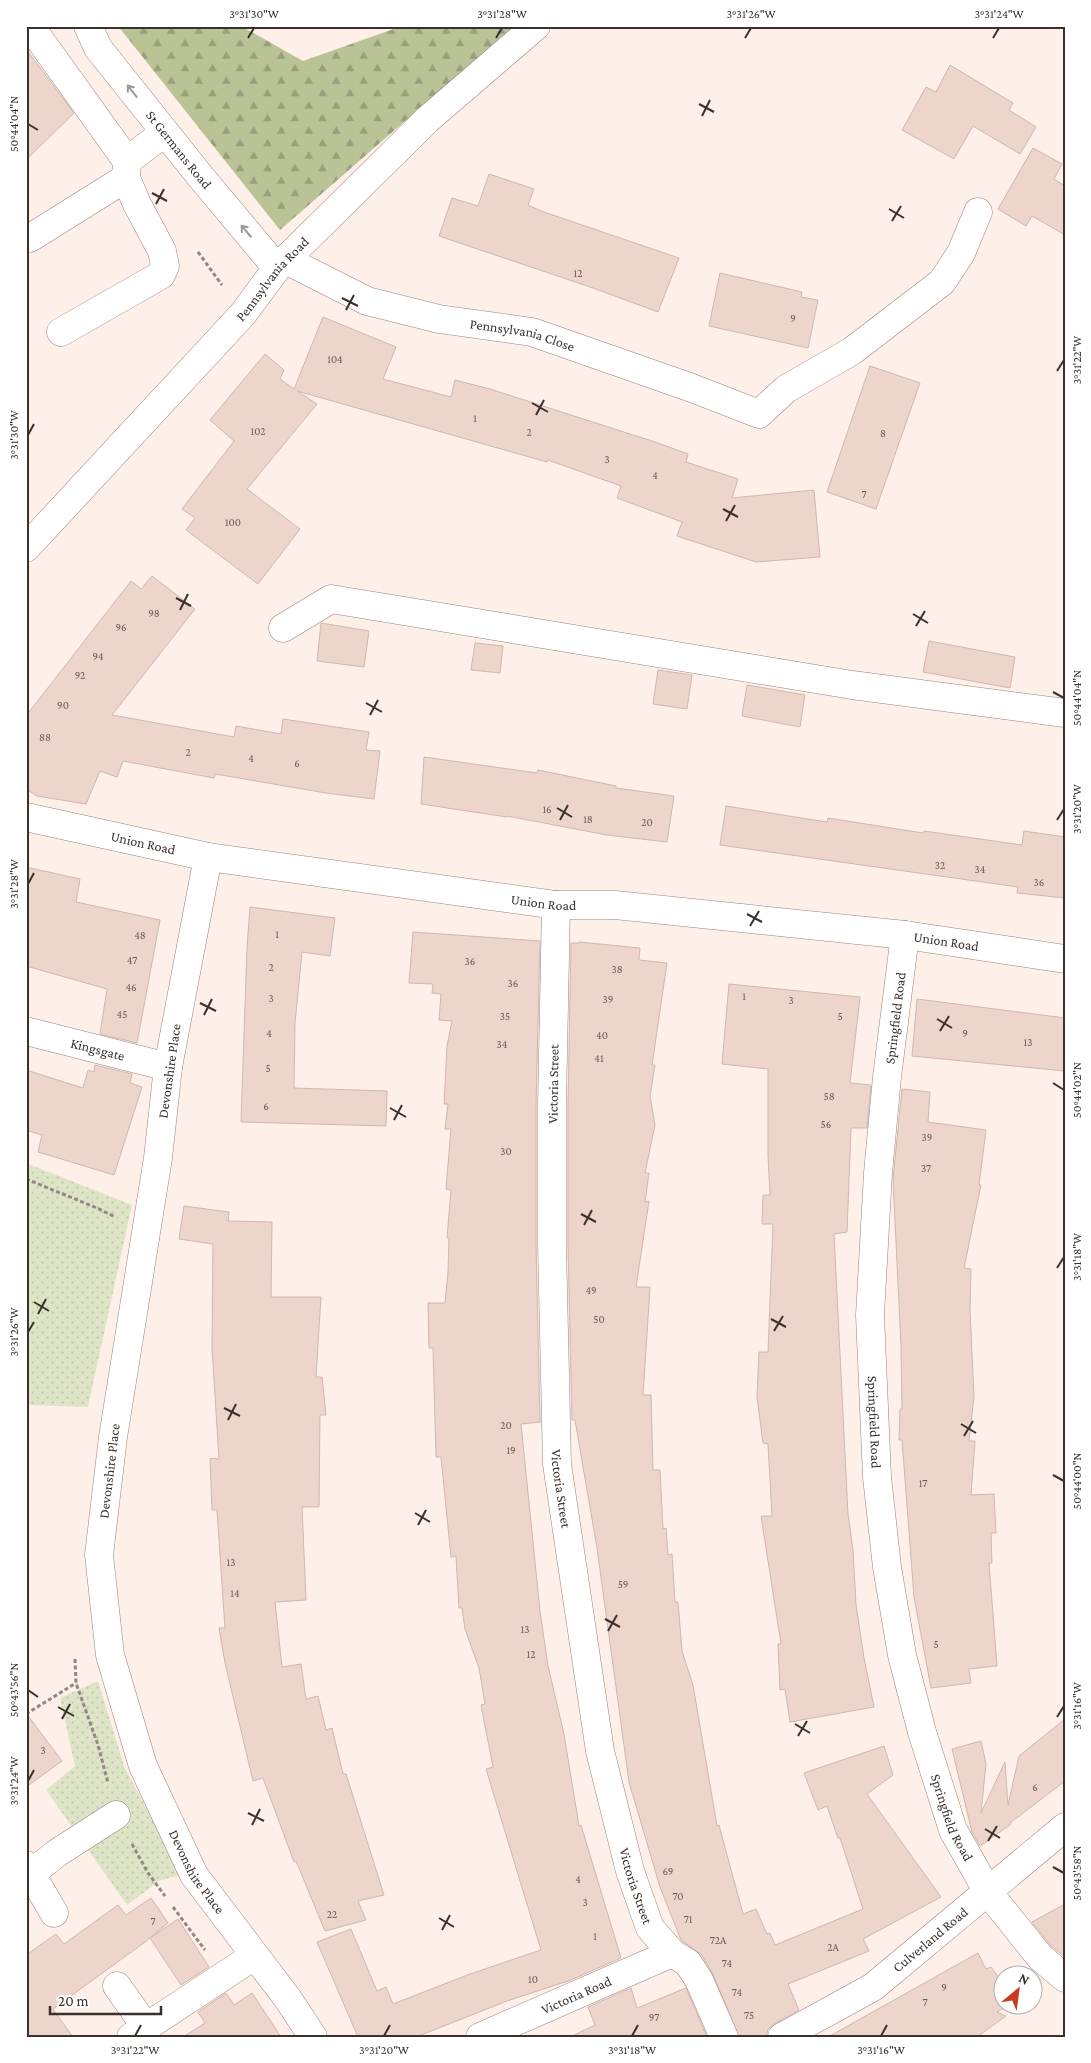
<svg xmlns="http://www.w3.org/2000/svg" width="1091" height="2063" font-family="'Crimson Pro',serif">
<style>
.grass{fill:url(#grass-dots)}
.forest{fill:url(#forest-firs)}
.building{fill:#eed5cc;stroke:#ceb7ae}
.lines{fill:none;stroke-linecap:round;stroke-linejoin:round}
.minor-casing{stroke:#99837a;stroke-width:29}
.path{stroke:#928782;stroke-width:3;stroke-dasharray:4 2.5;stroke-linecap:butt}
.minor{stroke:#fff;stroke-width:28}
.oneway{stroke:#9c9896}
.ticks{fill:none;stroke:#3a312d;stroke-width:2}
.labels{text-anchor:middle;stroke-width:5;stroke-linejoin:round;paint-order:stroke}
.number-label{font-size:11px;fill:#675a55}
.street-label{font-size:14px;fill:#3a312d;stroke:#fff}
.neatline{fill:none;stroke:#3a312d;stroke-width:2}
.ticks-label{font-size:12px;text-anchor:middle;fill:#3a312d}
</style>
<defs>
<pattern id="grass-dots" width="8" height="8" patternUnits="userSpaceOnUse" patternTransform="scale(1.25)"><rect width="8" height="8" fill="#dee5c7"/><path d="M2 2h.1M6 6h.1" fill="none" stroke="#bfc5ab" stroke-width="1.8" stroke-linecap="round"/></pattern>
<pattern id="forest-firs" width="22" height="20" patternUnits="userSpaceOnUse" patternTransform="scale(1.25)"><rect width="22" height="20" fill="#b9c396"/><path d="M5 1l3.5 6h-7zM16 11l3.5 6h-7z" fill="#979f7b"/></pattern>
</defs>
<rect width="100%" height="100%" fill="#feefe9"/>
<path class="grass" d="M26,1163L132,1205L88,1407L26,1405Z
M98,1681L125,1769L173,1856L179,1875L159,1881L127,1905L46,1790L75,1766L60,1698Z"/>
<path class="forest" d="M118,26H241L303,61L402,26H514L280,230Z"/>
<path class="building" d="M26,49L74,113L26,160Z
M950,65L1013,103L1009,110L1036,127L1020,154L973,126L954,159L902,130L926,87L936,92Z
M1033,148L1062,164L1054,179L1065,186V235L1032,216L1026,226L998,209Z
M489,174L534,189L528,205L541,211L679,258L658,312L593,288L439,236L452,198L478,206Z
M720,273L802,292L801,297L818,300L808,348L709,326Z
M323,317L396,347L383,379L451,397L455,380L490,389L655,442L688,454L686,462L738,479L732,498L814,490L820,557L756,562L677,536L682,522L617,498L621,486L548,460L547,462L297,391L317,404L247,489L300,529L258,584L186,530L195,518L182,509L234,441L210,420L265,354L284,370L280,379L294,389Z
M870,366L920,383L876,509L827,492Z
M152,576L195,609L112,715L234,737L236,726L281,734L283,719L369,732L366,750L380,751L374,799L326,793L215,774L214,778L123,761L117,777L100,771L86,804L37,796L26,789V716L131,581L141,589Z
M321,623L369,631L364,667L317,661Z
M929,641L1015,657L1010,688L923,672Z
M475,643L503,646L500,673L471,670Z
M658,670L692,675L687,709L653,704Z
M747,685L805,695L800,727L742,716Z
M424,757L537,773L538,770L616,786V788L674,796L667,842L607,835L507,816V817L421,804Z
M726,806L827,822L828,818L923,833L924,831L1022,845L1024,831L1065,837V898L1017,893L1018,887L720,845Z
M26,867L80,879L76,902L160,920L137,1043L100,1034L107,989L26,966Z
M250,907L335,918L330,956L302,952L295,1023L294,1088L387,1091L386,1126L241,1122L247,947Z
M413,932L540,941L536,1105V1245L540,1422L521,1424L540,1611L548,1666L564,1734L579,1826L581,1825L621,1958L571,1980L507,2001L416,2037H358L317,1942L351,1929L377,1991L386,1987L393,2004L470,1974L541,1950L486,1769L493,1767L481,1705L485,1704L479,1668L465,1629L462,1608H459L456,1556L451,1557L441,1457H436L433,1348H429L428,1303H445L448,1272L449,1238H447L451,1190L446,1189L451,1129H445L448,1104H444L447,1046L452,1021L439,1020L441,994L432,993L433,984L409,983Z
M579,942L640,948L639,960L667,963L652,1065H655L650,1096L655,1125L645,1173H649L645,1202L649,1201L636,1287H650L643,1395H651L653,1470H660L663,1529L666,1528L668,1555L672,1554L675,1602H678L682,1651L693,1685L717,1826L719,1825L743,1914L756,1909L767,1934L770,1933L775,1945L863,1909L840,1838H838L827,1806L818,1810L804,1773L884,1746L893,1775L867,1794L941,1897L863,1939L869,1951L788,1984L799,2010L774,2024L768,2029L766,2037H739L712,1972L701,1954L681,1940L660,1887L629,1782L597,1548L575,1420H572L568,1245V1105L571,943H579Z
M729,984L860,997L850,1083L871,1085L867,1128H851L847,1232L834,1234L848,1514L853,1550L856,1605L864,1658L874,1707L790,1722L785,1689L780,1690L778,1644H781L761,1516H772L768,1444L763,1443L757,1397L759,1352H768L773,1224H762L763,1195H770L768,1155V1069L722,1064Z
M917,999L1065,1018V1071L912,1056Z
M95,1065L132,1074L130,1083L142,1087L114,1175L38,1152L42,1135L26,1130V1070L83,1088L88,1070L94,1072Z
M902,1089L930,1092L928,1122L986,1130L979,1185H981L964,1268L971,1269L970,1309L974,1397L969,1441H975L971,1495L994,1494L996,1533H991L992,1563H989L997,1666L969,1669L971,1683L931,1688L914,1597L902,1440H899L900,1409H902L901,1346L893,1179Z
M184,1206L229,1212L228,1221L272,1222L271,1297H321L316,1377H322L326,1415H320L319,1507H302L306,1600L275,1602L282,1667L301,1664L306,1699L318,1696L326,1730L332,1728L343,1774H346L384,1895L358,1901L366,1920L325,1931L296,1861L294,1862L263,1778L253,1781L225,1663L219,1628H225L217,1510H212L210,1458L219,1459L212,1348L213,1244L179,1239Z
M26,1713L62,1761L26,1787Z
M1065,1719V1781L1010,1823V1825L980,1846L972,1832L952,1749L981,1741L986,1764L981,1813L1005,1762L1008,1805L1019,1756Z
M151,1898L168,1923L145,1942L53,2009L73,2037H26V1955L56,1934L64,1944L118,1905L126,1915Z
M1065,1904V1957L1051,1946L1032,1922Z
M178,1919L209,1967L181,1985L150,1938Z
M978,1953L986,1969L991,1967L1004,1985V2008L997,2012L1006,2016L977,2037H828Z
M631,1988L637,2008L686,1988L707,2037H570L595,2025L588,2007Z
M226,1993L234,2005L252,1993L281,2037H183L205,2023L198,2012Z"/>
<g class="lines">
<g class="minor-casing">
<g id="minor">
<path d="M30,26L127,161"/>
<path id="s1" d="M88,26L98,48L200,176L277,268"/>
<path d="M30,238L126,178L127,161L164,133"/>
<path id="s2" d="M286,260L367,301L439,319L532,332L692,388L759,414L786,389L852,351L942,282L961,253L978,212"/>
<path d="M61,332L161,275L165,266L162,251L137,204L126,178"/>
<path id="s3" d="M26,548L243,314L277,268L428,119L536,26"/>
<path d="M283,628L331,599L852,685L1065,713"/>
<path id="s4" d="M26,817L208,857L556,905H615L905,935L1065,959"/>
<path id="s5" d="M208,857L168,1067L158,1158L113,1437L99,1555L110,1655L143,1766L194,1875L288,1999L313,2037"/>
<path id="s6" d="M556,905L552,1105V1245L557,1464L600,1751L630,1871L650,1928L672,1953L688,1963L699,1980L724,2037"/>
<path id="s7" d="M905,935L887,1077L878,1173L870,1315L877,1477L887,1567L902,1655L922,1732L953,1830L988,1892L1040,1957L1065,1978"/>
<path id="s8" d="M26,1031L168,1067"/>
<path d="M26,1865L54,1913"/>
<path d="M32,1873L57,1853L116,1815"/>
<path d="M117,1986L146,2027"/>
<path d="M131,2037L254,1956"/>
<path id="s9" d="M480,2037L672,1953"/>
<path id="s10" d="M782,2037L873,1987L1065,1827"/>
</g>
</g>
<path class="path" d="M198,252L222,285
M26,1179L97,1208L115,1217
M75,1659L76,1683L98,1745L108,1783
M26,1714L76,1683
M132,1844L148,1873L165,1896
M173,1907L205,1950"/>
<use href="#minor" class="minor"/>
</g>
<defs><path id="oneway-shaft" d="M-6 0H5M1.5-3L5.5 0L1.5 3" fill="none" stroke-width="1.6" stroke-linecap="round" stroke-linejoin="round" transform="scale(1.25)"/></defs>
<g class="oneway">
<use href="#oneway-shaft" transform="translate(132 91) rotate(-128)"/>
<use href="#oneway-shaft" transform="translate(246 231) rotate(-130)"/>
</g>
<path class="ticks" d="M248,38L254,28M496,38L502,28M745,38L751,28M993,38L999,28M699,104L714,112M702,116L710,100M28,124L38,130M152,193L167,201M156,204L164,189M889,209L904,218M892,221L901,206M342,298L358,306M346,310L354,295M1057,371L1064,360M532,403L548,412M536,415L544,400M28,435L34,424M723,509L738,517M726,521L735,505M176,598L191,606M180,610L188,594M913,614L928,623M916,626L925,611M1053,692L1064,698M366,703L382,712M370,715L378,700M557,808L572,817M560,820L568,805M1057,820L1064,809M28,884L34,873M747,914L762,922M750,926L759,911M200,1003L216,1011M204,1015L212,999M937,1019L952,1028M940,1031L949,1016M1053,1083L1064,1090M390,1108L406,1117M394,1120L402,1105M581,1214L596,1222M584,1225L592,1210M1057,1268L1064,1257M34,1302L49,1311M38,1314L46,1299M771,1319L786,1327M774,1331L783,1316M28,1332L34,1322M224,1408L240,1416M228,1420L236,1404M961,1424L976,1433M964,1436L973,1421M1053,1475L1064,1481M415,1513L430,1522M418,1525L426,1510M605,1619L620,1627M608,1631L617,1615M28,1690L38,1697M58,1707L74,1716M1057,1717L1064,1706M62,1719L70,1704M795,1724L810,1733M798,1736L807,1721M28,1781L34,1770M248,1813L264,1821M252,1825L260,1809M985,1829L1000,1838M988,1841L997,1826M1053,1867L1064,1873M439,1918L454,1927M442,1930L450,1915M135,2036L141,2025M384,2036L390,2025M632,2036L638,2025M881,2036L887,2025"/>
<g class="labels">
<g class="number-label">
<text x="578" y="277">12</text>
<text x="793" y="322">9</text>
<text x="335" y="363">104</text>
<text x="475" y="422">1</text>
<text x="258" y="435">102</text>
<text x="529" y="436">2</text>
<text x="883" y="437">8</text>
<text x="607" y="463">3</text>
<text x="655" y="479">4</text>
<text x="864" y="498">7</text>
<text x="233" y="526">100</text>
<text x="154" y="617">98</text>
<text x="121" y="631">96</text>
<text x="98" y="660">94</text>
<text x="80" y="679">92</text>
<text x="63" y="709">90</text>
<text x="45" y="741">88</text>
<text x="188" y="756">2</text>
<text x="251" y="762">4</text>
<text x="297" y="767">6</text>
<text x="547" y="813">16</text>
<text x="588" y="823">18</text>
<text x="647" y="826">20</text>
<text x="940" y="869">32</text>
<text x="980" y="873">34</text>
<text x="1039" y="886">36</text>
<text x="277" y="938">1</text>
<text x="140" y="939">48</text>
<text x="132" y="964">47</text>
<text x="470" y="965">36</text>
<text x="271" y="971">2</text>
<text x="617" y="973">38</text>
<text x="513" y="987">36</text>
<text x="131" y="991">46</text>
<text x="744" y="1000">1</text>
<text x="271" y="1002">3</text>
<text x="608" y="1003">39</text>
<text x="791" y="1004">3</text>
<text x="122" y="1018">45</text>
<text x="505" y="1020">35</text>
<text x="840" y="1020">5</text>
<text x="269" y="1037">4</text>
<text x="965" y="1037">9</text>
<text x="602" y="1039">40</text>
<text x="1028" y="1046">13</text>
<text x="502" y="1048">34</text>
<text x="599" y="1062">41</text>
<text x="268" y="1072">5</text>
<text x="829" y="1100">58</text>
<text x="266" y="1110">6</text>
<text x="826" y="1128">56</text>
<text x="927" y="1141">39</text>
<text x="506" y="1155">30</text>
<text x="926" y="1172">37</text>
<text x="591" y="1294">49</text>
<text x="599" y="1323">50</text>
<text x="506" y="1429">20</text>
<text x="511" y="1454">19</text>
<text x="923" y="1487">17</text>
<text x="231" y="1566">13</text>
<text x="623" y="1588">59</text>
<text x="235" y="1597">14</text>
<text x="525" y="1633">13</text>
<text x="936" y="1648">5</text>
<text x="531" y="1658">12</text>
<text x="43" y="1754">3</text>
<text x="1035" y="1791">6</text>
<text x="668" y="1875">69</text>
<text x="578" y="1883">4</text>
<text x="678" y="1900">70</text>
<text x="585" y="1906">3</text>
<text x="332" y="1918">22</text>
<text x="688" y="1923">71</text>
<text x="153" y="1925">7</text>
<text x="595" y="1940">1</text>
<text x="718" y="1944">72A</text>
<text x="833" y="1951">2A</text>
<text x="727" y="1967">74</text>
<text x="533" y="1983">10</text>
<text x="944" y="1991">9</text>
<text x="737" y="1996">74</text>
<text x="925" y="2006">7</text>
<text x="749" y="2019">75</text>
<text x="654" y="2021">97</text>
</g>
<g class="street-label">
<text dy="5" stroke="none"><textPath href="#s1" startOffset="154">St Germans Road</textPath></text>
<text dy="5" stroke="none"><textPath href="#s3" startOffset="365">Pennsylvania Road</textPath></text>
<text dy="5" stroke="none"><textPath href="#s2" startOffset="250">Pennsylvania Close</textPath></text>
<text dy="5" stroke="none"><textPath href="#s4" startOffset="120">Union Road</textPath></text>
<text dy="5" stroke="none"><textPath href="#s4" startOffset="525">Union Road</textPath></text>
<text dy="5" stroke="none"><textPath href="#s4" startOffset="930">Union Road</textPath></text>
<text transform="translate(895 1018) rotate(-83)" y="5">Springfield Road</text>
<text dy="5" stroke="none"><textPath href="#s8" startOffset="74">Kingsgate</textPath></text>
<text transform="translate(169 1071) rotate(-82)" y="5">Devonshire Place</text>
<text transform="translate(553 1084) rotate(-89)" y="5">Victoria Street</text>
<text dy="5" stroke="none"><textPath href="#s7" startOffset="489">Springfield Road</textPath></text>
<text transform="translate(109 1471) rotate(-83)" y="5">Devonshire Place</text>
<text dy="5" stroke="none"><textPath href="#s6" startOffset="584">Victoria Street</textPath></text>
<text dy="5" stroke="none"><textPath href="#s7" startOffset="894">Springfield Road</textPath></text>
<text dy="5" stroke="none"><textPath href="#s5" startOffset="1042">Devonshire Place</textPath></text>
<text dy="5" stroke="none"><textPath href="#s6" startOffset="989">Victoria Street</textPath></text>
<text dy="5" stroke="none"><textPath href="#s10" startOffset="178">Culverland Road</textPath></text>
<text dy="5" stroke="none"><textPath href="#s9" startOffset="105">Victoria Road</textPath></text>
</g>
</g>
<rect width="1091" height="2063" fill="none" stroke="#ffffff" stroke-width="55"/>
<g transform="translate(1018 1990) rotate(29)"><circle r="24" fill="#ffffff" stroke="#b0adab"/>
<path d="M0-4L9 19L0 12L-9 19Z" fill="#c73c21"/>
<text y="-8" font-size="14" font-weight="bold" text-anchor="middle" fill="#3a312d">N</text>
</g>
<path d="M50 2006v8h111v-8" fill="none" stroke="#3a312d" stroke-width="2.5"/>
<text x="58" y="2006" font-size="15" fill="#3a312d" stroke="#ffffff" stroke-width="4" paint-order="stroke">20 m</text>
<rect x="28" y="28" width="1036" height="2008" class="neatline"/>
<g class="ticks-label">
<text x="254" y="18">3°31'30"W</text>
<text x="502" y="18">3°31'28"W</text>
<text x="751" y="18">3°31'26"W</text>
<text x="999" y="18">3°31'24"W</text>
<text transform="translate(14 124) rotate(-90)" y="4">50°44'04"N</text>
<text transform="translate(1077 360) rotate(-90)" y="4">3°31'22"W</text>
<text transform="translate(14 435) rotate(-90)" y="4">3°31'30"W</text>
<text transform="translate(1077 698) rotate(-90)" y="4">50°44'04"N</text>
<text transform="translate(1077 809) rotate(-90)" y="4">3°31'20"W</text>
<text transform="translate(14 884) rotate(-90)" y="4">3°31'28"W</text>
<text transform="translate(1077 1090) rotate(-90)" y="4">50°44'02"N</text>
<text transform="translate(1077 1257) rotate(-90)" y="4">3°31'18"W</text>
<text transform="translate(14 1332) rotate(-90)" y="4">3°31'26"W</text>
<text transform="translate(1077 1481) rotate(-90)" y="4">50°44'00"N</text>
<text transform="translate(14 1690) rotate(-90)" y="4">50°43'56"N</text>
<text transform="translate(1077 1706) rotate(-90)" y="4">3°31'16"W</text>
<text transform="translate(14 1781) rotate(-90)" y="4">3°31'24"W</text>
<text transform="translate(1077 1873) rotate(-90)" y="4">50°43'58"N</text>
<text x="135" y="2054">3°31'22"W</text>
<text x="384" y="2054">3°31'20"W</text>
<text x="632" y="2054">3°31'18"W</text>
<text x="881" y="2054">3°31'16"W</text>
</g>
</svg>
